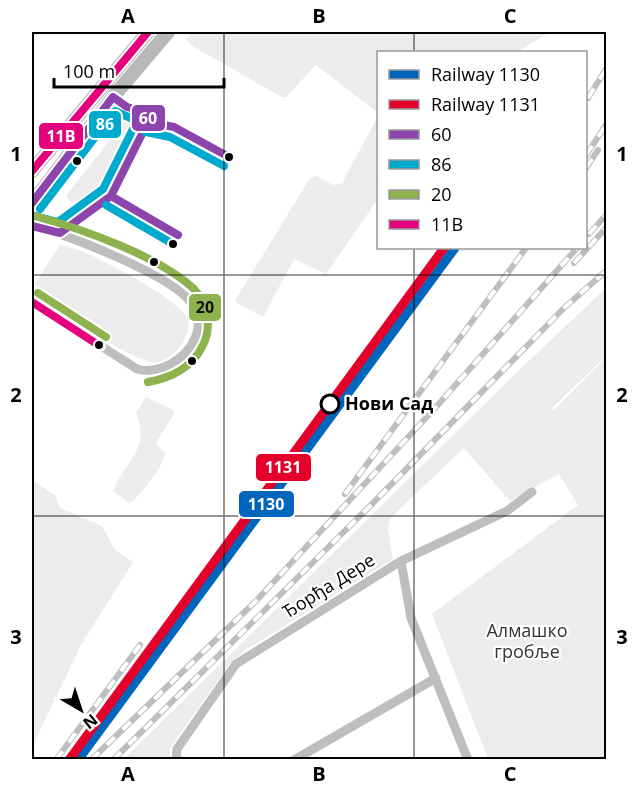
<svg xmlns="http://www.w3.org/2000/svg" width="638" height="791" font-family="'Open Sans',sans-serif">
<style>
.green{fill:#ececec}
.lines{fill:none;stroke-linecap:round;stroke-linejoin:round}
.minor{stroke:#bebebe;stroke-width:9}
.secondary{stroke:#b8b8b8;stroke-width:14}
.rail-casing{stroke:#bebebe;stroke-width:6}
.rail{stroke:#fff;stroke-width:4;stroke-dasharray:11;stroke-linecap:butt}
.bus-1-casing{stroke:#fff;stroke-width:12}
.bus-2-casing{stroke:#fff;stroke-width:12}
.bus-3-casing{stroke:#fff;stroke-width:12}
.bus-4-casing{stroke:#fff;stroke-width:12}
.bus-1{stroke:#8e44ad;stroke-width:8}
.bus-2{stroke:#00a9ce;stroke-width:8}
.bus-3{stroke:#8db24e;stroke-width:8}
.bus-4{stroke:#e5007d;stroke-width:8}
.rail-1-casing{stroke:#fff;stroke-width:14}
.rail-2-casing{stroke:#fff;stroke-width:14}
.rail-1{stroke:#0065bd;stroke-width:9}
.rail-2{stroke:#e4002b;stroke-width:9}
.grid{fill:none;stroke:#000;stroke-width:1.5;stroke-opacity:0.55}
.bus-dot{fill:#000;stroke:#fff;stroke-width:2}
.stop-dot{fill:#fff;stroke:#000;stroke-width:3}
.labels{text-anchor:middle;stroke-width:4.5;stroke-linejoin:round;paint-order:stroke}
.stop-label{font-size:18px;font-weight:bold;fill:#000;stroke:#fff;text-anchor:start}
.street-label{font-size:18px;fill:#000;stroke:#fff}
.park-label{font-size:18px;fill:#333;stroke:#fff}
.line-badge{stroke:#fff;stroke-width:2}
.badge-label{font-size:16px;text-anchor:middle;font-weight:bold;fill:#fff}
.pale-badge-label{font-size:16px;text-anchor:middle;font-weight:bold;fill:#111}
.neatline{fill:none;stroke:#000;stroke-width:2}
.grid-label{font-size:20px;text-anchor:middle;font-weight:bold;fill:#000}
</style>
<rect width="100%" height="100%" fill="#fff"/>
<path class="green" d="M193,32H550L517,52H378V199L326,274L294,259L263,317L237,303L236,299L310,178L316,176L333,185L342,183L377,118V112L316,65L286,97H282L192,46L186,39Z
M128,120C144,143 100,201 78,211L66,196L124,122Z
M60,245C81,245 179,299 187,318C191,326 187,333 184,340C178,352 169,359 156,363C126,359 61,312 37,291L35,283Z
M606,288V356L552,408L554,410L606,358V759H488L432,614L578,505L559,474L510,501L464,448L390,518L388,529L393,559L247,649L232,661L169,749L171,759L123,760L515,374Z
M146,397L173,410L174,414L156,443L165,453C165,463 139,499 129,503L113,491C125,461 151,450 136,413Z
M32,480L55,495L60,508L102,526L115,550L133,562L81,645L32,747Z"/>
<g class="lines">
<path class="minor" d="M32,226C67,234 164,273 188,299C219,332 173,379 137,369L32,302
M401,561L411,618L468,760
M176,760L177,749L236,664L401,561L507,511L532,492
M294,760L436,678"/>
<path class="secondary" d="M32,171L148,32
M32,203L113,97L168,32"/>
<g class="rail-casing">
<path id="rail" d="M588,98L606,69
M586,155L606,125
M586,168L598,150
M589,234L606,215
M574,263L606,228
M345,494L526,248
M56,760L140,645
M91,760L256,601L436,407L577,248
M113,760L373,503L564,308L606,271"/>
</g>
<use href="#rail" class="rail"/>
<g class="bus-1-casing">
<path id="bus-1" d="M148,122L174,127L229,157
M111,196L178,235
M32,203L113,97L127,107L149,113L148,122L111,196L60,233L32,226"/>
</g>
<g class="bus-2-casing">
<path id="bus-2" d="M146,132L170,137L224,166
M106,205L173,244
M35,216L58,222L103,189L137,121L115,111L40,209"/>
</g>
<g class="bus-3-casing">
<path id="bus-3" d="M35,216C82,229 159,256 194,289C208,303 212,328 203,345C193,367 171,378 148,382
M38,293L106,337"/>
</g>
<g class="bus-4-casing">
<path id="bus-4" d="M32,171L148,32
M32,302L100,346"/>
</g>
<use href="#bus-1" class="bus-1"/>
<use href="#bus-2" class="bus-2"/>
<use href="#bus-3" class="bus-3"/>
<use href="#bus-4" class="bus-4"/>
<g class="rail-1-casing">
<path id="rail-1" d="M78,760L455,248"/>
</g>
<g class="rail-2-casing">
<path id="rail-2" d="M69,760L444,248"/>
</g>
<use href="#rail-1" class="rail-1"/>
<use href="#rail-2" class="rail-2"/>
</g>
<path class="grid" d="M224,32V760M414,32V52M414,248V760M32,275H606M32,516H606"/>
<g class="bus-dot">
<circle cx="229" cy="157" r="5"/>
<circle cx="77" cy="161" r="5"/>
<circle cx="173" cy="244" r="5"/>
<circle cx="154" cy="262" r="5"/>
<circle cx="99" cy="345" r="5"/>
<circle cx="192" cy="361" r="5"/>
</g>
<circle class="stop-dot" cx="330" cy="404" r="9"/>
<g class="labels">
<g class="stop-label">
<text x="345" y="410">Нови Сад</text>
</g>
<g class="street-label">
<text transform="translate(329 586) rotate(-32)" y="6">Ђорђа Дере</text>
</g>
<g class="park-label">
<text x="527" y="637">Алмашко<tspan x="527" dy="21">гробље</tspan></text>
</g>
</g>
<g class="line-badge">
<rect x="131" y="104" width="35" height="28" rx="6" fill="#8e44ad"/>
<rect x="88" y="110" width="34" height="29" rx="6" fill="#00a9ce"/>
<rect x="38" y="122" width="46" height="28" rx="6" fill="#e5007d"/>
<rect x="188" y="293" width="34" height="29" rx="6" fill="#8db24e"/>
<rect x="255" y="453" width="57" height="29" rx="6" fill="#e4002b"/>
<rect x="238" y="490" width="57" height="28" rx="6" fill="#0065bd"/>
</g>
<g class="badge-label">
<text x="148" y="124">60</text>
<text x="105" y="130">86</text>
<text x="61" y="142">11B</text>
<text x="283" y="473">1131</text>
<text x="266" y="510">1130</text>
</g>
<g class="pale-badge-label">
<text x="205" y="313">20</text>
</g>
<rect width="638" height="791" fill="none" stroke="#ffffff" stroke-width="66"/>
<rect x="377" y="51" width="210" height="198" fill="#ffffff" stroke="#999999" stroke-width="1.5"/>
<rect x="389" y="70" width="30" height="9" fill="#0065bd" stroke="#999999" stroke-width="1.5"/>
<text x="431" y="81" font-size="18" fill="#000000">Railway 1130</text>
<rect x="389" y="100" width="30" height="9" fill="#e4002b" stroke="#999999" stroke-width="1.5"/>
<text x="431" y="111" font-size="18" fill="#000000">Railway 1131</text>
<rect x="389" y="130" width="30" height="9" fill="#8e44ad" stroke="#999999" stroke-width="1.5"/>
<text x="431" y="141" font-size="18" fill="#000000">60</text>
<rect x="389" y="160" width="30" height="9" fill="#00a9ce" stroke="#999999" stroke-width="1.5"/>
<text x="431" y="171" font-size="18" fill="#000000">86</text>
<rect x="389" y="190" width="30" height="9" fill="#8db24e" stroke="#999999" stroke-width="1.5"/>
<text x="431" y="201" font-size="18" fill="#000000">20</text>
<rect x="389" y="220" width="30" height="9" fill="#e5007d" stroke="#999999" stroke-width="1.5"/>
<text x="431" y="231" font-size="18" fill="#000000">11B</text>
<g transform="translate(81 710) rotate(141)" stroke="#ffffff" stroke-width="4.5" paint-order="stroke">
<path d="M0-4.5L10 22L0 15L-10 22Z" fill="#000000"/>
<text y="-9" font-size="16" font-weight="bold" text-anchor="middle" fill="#000000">N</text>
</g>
<path d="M54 78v9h170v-9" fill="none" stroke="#000000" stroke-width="3"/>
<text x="63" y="78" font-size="18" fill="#000000" stroke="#ffffff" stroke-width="4.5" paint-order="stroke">100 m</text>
<rect x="33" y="33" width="572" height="725" class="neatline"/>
<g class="grid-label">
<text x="128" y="23">A</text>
<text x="319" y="23">B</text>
<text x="510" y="23">C</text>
<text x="16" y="161">1</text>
<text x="622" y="161">1</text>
<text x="16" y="402">2</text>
<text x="622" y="402">2</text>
<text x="16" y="644">3</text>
<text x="622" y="644">3</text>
<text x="128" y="781">A</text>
<text x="319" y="781">B</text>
<text x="510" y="781">C</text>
</g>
</svg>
